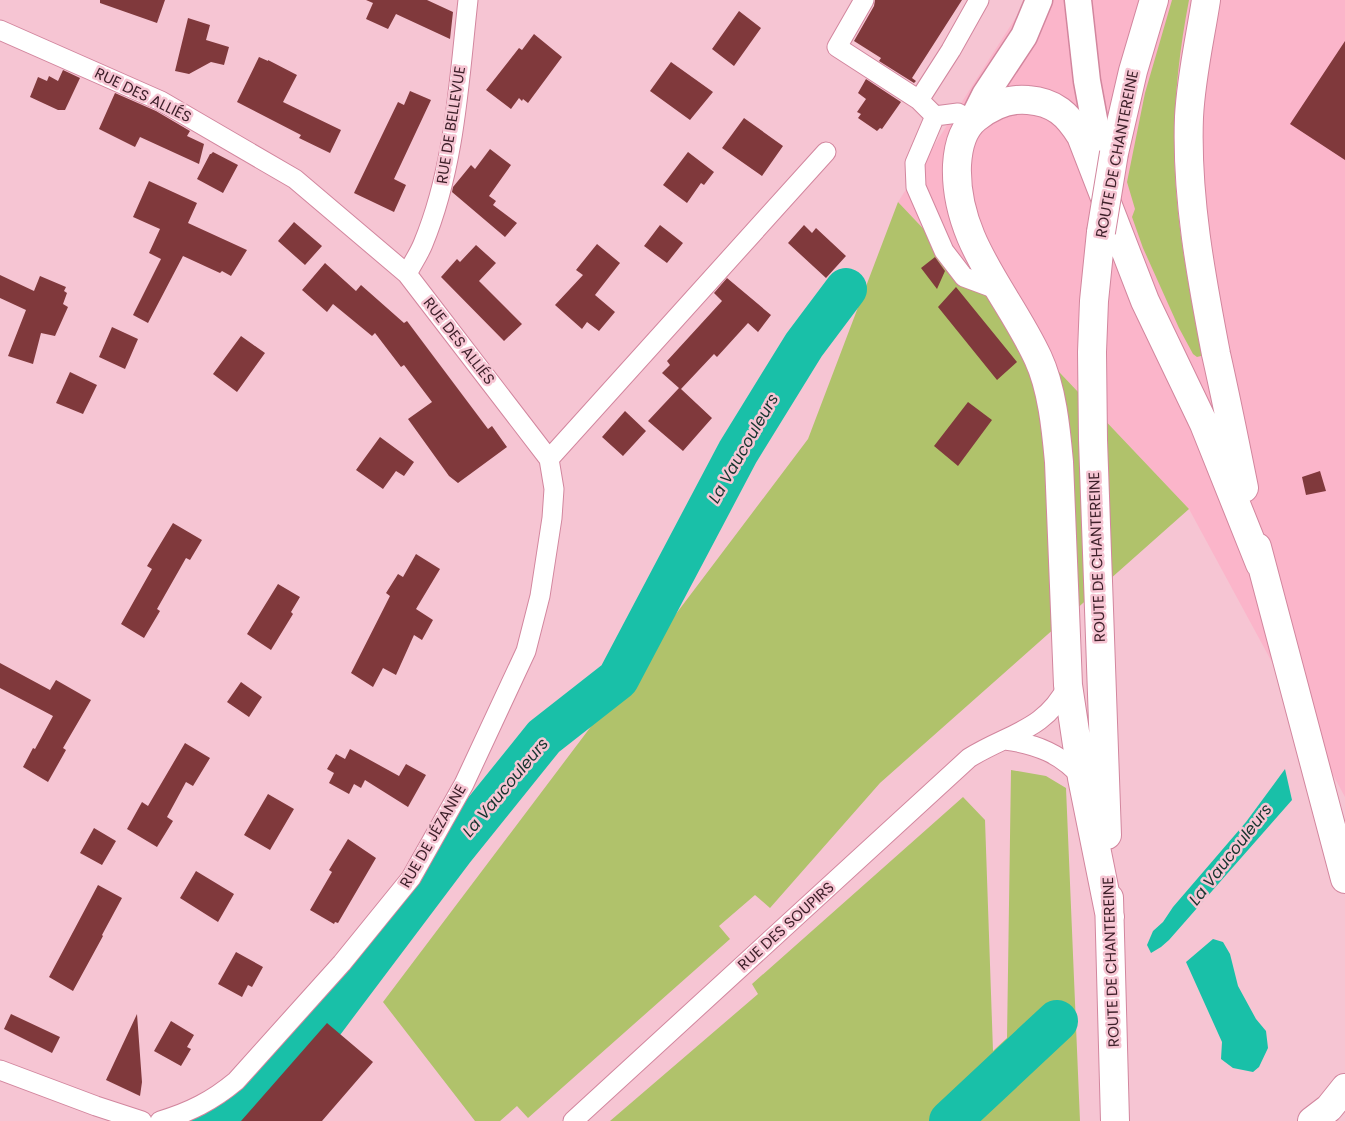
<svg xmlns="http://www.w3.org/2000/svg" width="1345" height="1121" font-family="Poppins,sans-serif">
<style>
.built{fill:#fbb5ca}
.green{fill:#b0c26b}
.water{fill:#19c0a8}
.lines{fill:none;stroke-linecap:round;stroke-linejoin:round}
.river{stroke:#19c0a8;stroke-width:42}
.building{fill:#80393c}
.street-casing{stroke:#d2869e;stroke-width:21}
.secondary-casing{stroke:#d2869e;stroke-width:29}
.primary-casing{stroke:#d2869e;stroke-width:30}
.street{stroke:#fff;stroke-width:19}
.secondary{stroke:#fff;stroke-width:26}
.primary{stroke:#fff;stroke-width:28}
.primary-bridge-casing{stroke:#d2869e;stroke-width:30;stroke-linecap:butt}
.primary-bridge{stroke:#fff;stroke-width:28}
.labels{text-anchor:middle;stroke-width:5;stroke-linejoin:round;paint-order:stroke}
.street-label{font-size:15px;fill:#3e202a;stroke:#f6c5d3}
.water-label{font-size:16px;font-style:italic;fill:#16342e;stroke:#f6c5d3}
</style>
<rect width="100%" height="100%" fill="#f6c5d3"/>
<path class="built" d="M1027,0H1345V797L1189,509L898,202Z"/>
<path class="green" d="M1172,0H1189C1178,57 1172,116 1175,174C1178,234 1190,293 1201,351V356L1197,357L1193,354L1179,328L1143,248L1132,217L1135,209L1127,182L1145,93Z
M898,202L1189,509L880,783L770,908L755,895L719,926L730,939L528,1118L517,1106L500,1121H475L383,1002L808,439Z
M1011,770L1046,776L1066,788L1080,1121H610L758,994L752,984L963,797L985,820L993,1051L1007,1038Z"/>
<path class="water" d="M1285,769L1292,800L1169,940L1161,947L1151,953L1147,945L1153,931L1163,922L1173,907L1246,822Z
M1213,939L1223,942L1230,954L1238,986L1256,1019L1266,1031L1268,1048L1259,1067L1253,1072L1233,1068L1221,1059L1222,1042L1186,962Z"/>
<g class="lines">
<path class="river" d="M197,1121L234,1104L325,1020L453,850L544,737L618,679L738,452L804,345L846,289
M950,1121L1057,1021"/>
</g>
<path class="building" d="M100,0H165L157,23L100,3Z
M366,0H427L453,12L450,39L396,14L388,29L366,19L373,3Z
M875,0H962L912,78L916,81L914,83L879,61L881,58L854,41L874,6Z
M739,11L761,28L734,66L712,49Z
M188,18L210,25L206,40L229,47L224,65L211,62L189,74L175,71Z
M534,34L562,57L528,103L523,99L522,101L519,98L511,109L486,90L519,48L522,50Z
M1345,41V160L1290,124Z
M259,57L268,61V60L297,75L283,102L341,130L330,153L299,138L301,135L237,102Z
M671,62L713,92L690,120L650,91Z
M63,70L80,78L65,110H58L30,97L38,77L47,81L49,76L58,81Z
M866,79L901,102L882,129L880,128L877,131L858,118L861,114L857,112L866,99L858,93Z
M410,91L431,100L394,179L406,185L394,212L354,193L398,102L404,105Z
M115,93L156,111L190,131L187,136L204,144L199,164L140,137L135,147L99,129Z
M744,118L783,146L762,176L722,148Z
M490,149L511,165L489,196L496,201L493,205L517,223L505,237L452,192L453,187L471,165L475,169Z
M213,152L238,165L223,193L197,179L210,154H211Z
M688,152L714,172L704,185L701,183L687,203L663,185Z
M149,181L197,203L188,223L247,250L231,276L222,271L220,273L183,256L148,323L133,315L161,259L149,253L160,229L133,217Z
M294,222L322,246L305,265L278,241Z
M660,225L683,243L667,263L644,246Z
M804,225L812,233L816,228L846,256L826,278L788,243Z
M597,244L620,263L595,295L615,312L599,331L587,322L582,329L555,305L583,275L576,270Z
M476,245L496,263L479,281L522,324L504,341L441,277L457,259L460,262Z
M935,257L945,271L937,289L921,268Z
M325,263L356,291L361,285L404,323L407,321L488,429L492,426L507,447L458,483L449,476L408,419L432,402L404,365L401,367L375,333L372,336L333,304L327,312L302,290Z
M0,275L34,291L40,276L66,287L64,291L67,293L63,304L68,307L55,336L41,333L33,364L8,356L26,310L0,298Z
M727,278L771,315L758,332L748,323L717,357L714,354L681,389L712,418L683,451L648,421L679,388L662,373L670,365L667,361L722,301L714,293Z
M956,287L1017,362L997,380L938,307Z
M112,327L138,339L125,369L99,357Z
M241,336L265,353L237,392L213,374Z
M70,372L97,385L83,414L56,403Z
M968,402L992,420L958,466L934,446Z
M625,411L646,431L623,456L602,437Z
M380,437L414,462L404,476L396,471L383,489L356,470Z
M1320,471L1326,491L1306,495L1302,477Z
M173,523L202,540L190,560L186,558L157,609L160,611L144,638L121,624L152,569L147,566Z
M416,554L440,569L416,609L433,620L422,640L414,635L396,675L383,668L373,687L351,673L390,596L386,593L398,574L403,577Z
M278,584L300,597L291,612L293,614L271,650L247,634Z
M0,663L50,690L56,680L91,700L63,748L66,750L48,782L23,767L33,748L35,749L53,716L0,688Z
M241,682L262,697L249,717L227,702Z
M185,743L210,758L193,786L186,782L167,817L173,821L157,847L127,829L142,802L148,806Z
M350,749L399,776L406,764L426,775L408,807L365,780L361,788L354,784L349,794L329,783L334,773L327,769L336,754L345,759Z
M268,794L294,809L270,850L244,835Z
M94,828L116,841L102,865L80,853Z
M348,839L376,858L338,923L335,922L334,924L310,910L332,872L329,870Z
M196,871L234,894L218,922L180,898Z
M98,885L122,898L102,935L103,936L73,991L49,977Z
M236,952L263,967L252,987L248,985L242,997L218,984Z
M11,1014L60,1037L52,1053L4,1029Z
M137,1014L142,1082L140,1096L106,1080Z
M171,1021L194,1035L187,1047L191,1049L181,1066L154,1051Z
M327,1023L373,1062L322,1121H241Z"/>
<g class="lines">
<g class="street-casing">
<path id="street" d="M864,0L837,47L919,100L935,116
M0,30L161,101L295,179L407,274L549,459L554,489L552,518L540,596L526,651L464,784L411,878L342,963L236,1081C212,1101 190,1112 160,1121
M919,100L951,50L979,0
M935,116L915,163L916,187L944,251L964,277L999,290
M935,116L958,113L972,121
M407,274C412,264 419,254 423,244C455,167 459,81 468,0
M549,459L826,152
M1005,740C1036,744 1062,754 1082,778
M0,1070L96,1106L142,1121
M573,1121L969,758C1009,733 1045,731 1068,685"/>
</g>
<g class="secondary-casing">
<path id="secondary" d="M1078,0L1087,81L1104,173
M972,121L985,95L1024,36L1039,0"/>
</g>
<g class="primary-casing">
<path id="primary" d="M1206,0C1200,39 1191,77 1189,117C1186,196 1201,276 1216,354C1226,398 1235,443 1244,488
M1114,153L1133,71L1154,0
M1101,232L1094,301L1092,352L1093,440L1107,835
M1257,547L1345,879
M1109,898L1115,1121
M1110,917L1082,778L1068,685L1059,462C1056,429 1052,388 1038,358C1008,293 954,241 957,165C958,148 962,129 976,118C991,106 1009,98 1028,100C1055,102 1068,115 1081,136L1145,301L1204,424L1260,564
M1312,1121L1329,1108L1345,1088"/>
</g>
<use href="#street" class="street"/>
<use href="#secondary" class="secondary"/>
<use href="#primary" class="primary"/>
<g class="primary-bridge-casing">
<path id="primary-bridge" d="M1101,232L1114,153"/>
</g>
<use href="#primary-bridge" class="primary-bridge"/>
</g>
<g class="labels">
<g class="street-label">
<text transform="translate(143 95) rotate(26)" y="5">RUE DES ALLIÉS</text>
<text transform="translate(451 125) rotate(-81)" y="5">RUE DE BELLEVUE</text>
<text transform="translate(1117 154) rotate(-79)" y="5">ROUTE DE CHANTEREINE</text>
<text transform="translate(459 341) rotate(52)" y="5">RUE DES ALLIÉS</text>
<text transform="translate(1097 557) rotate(-92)" y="5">ROUTE DE CHANTEREINE</text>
<text transform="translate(433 836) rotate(-60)" y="5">RUE DE JÉZANNE</text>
<text transform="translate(786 926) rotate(-42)" y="5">RUE DES SOUPIRS</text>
<text transform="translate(1111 962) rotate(-92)" y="5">ROUTE DE CHANTEREINE</text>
</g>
<g class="water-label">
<text transform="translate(743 448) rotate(-60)" y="6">La Vaucouleurs</text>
<text transform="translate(505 787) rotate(-50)" y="6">La Vaucouleurs</text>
<text transform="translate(1230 854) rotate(-52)" y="6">La Vaucouleurs</text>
</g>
</g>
</svg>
